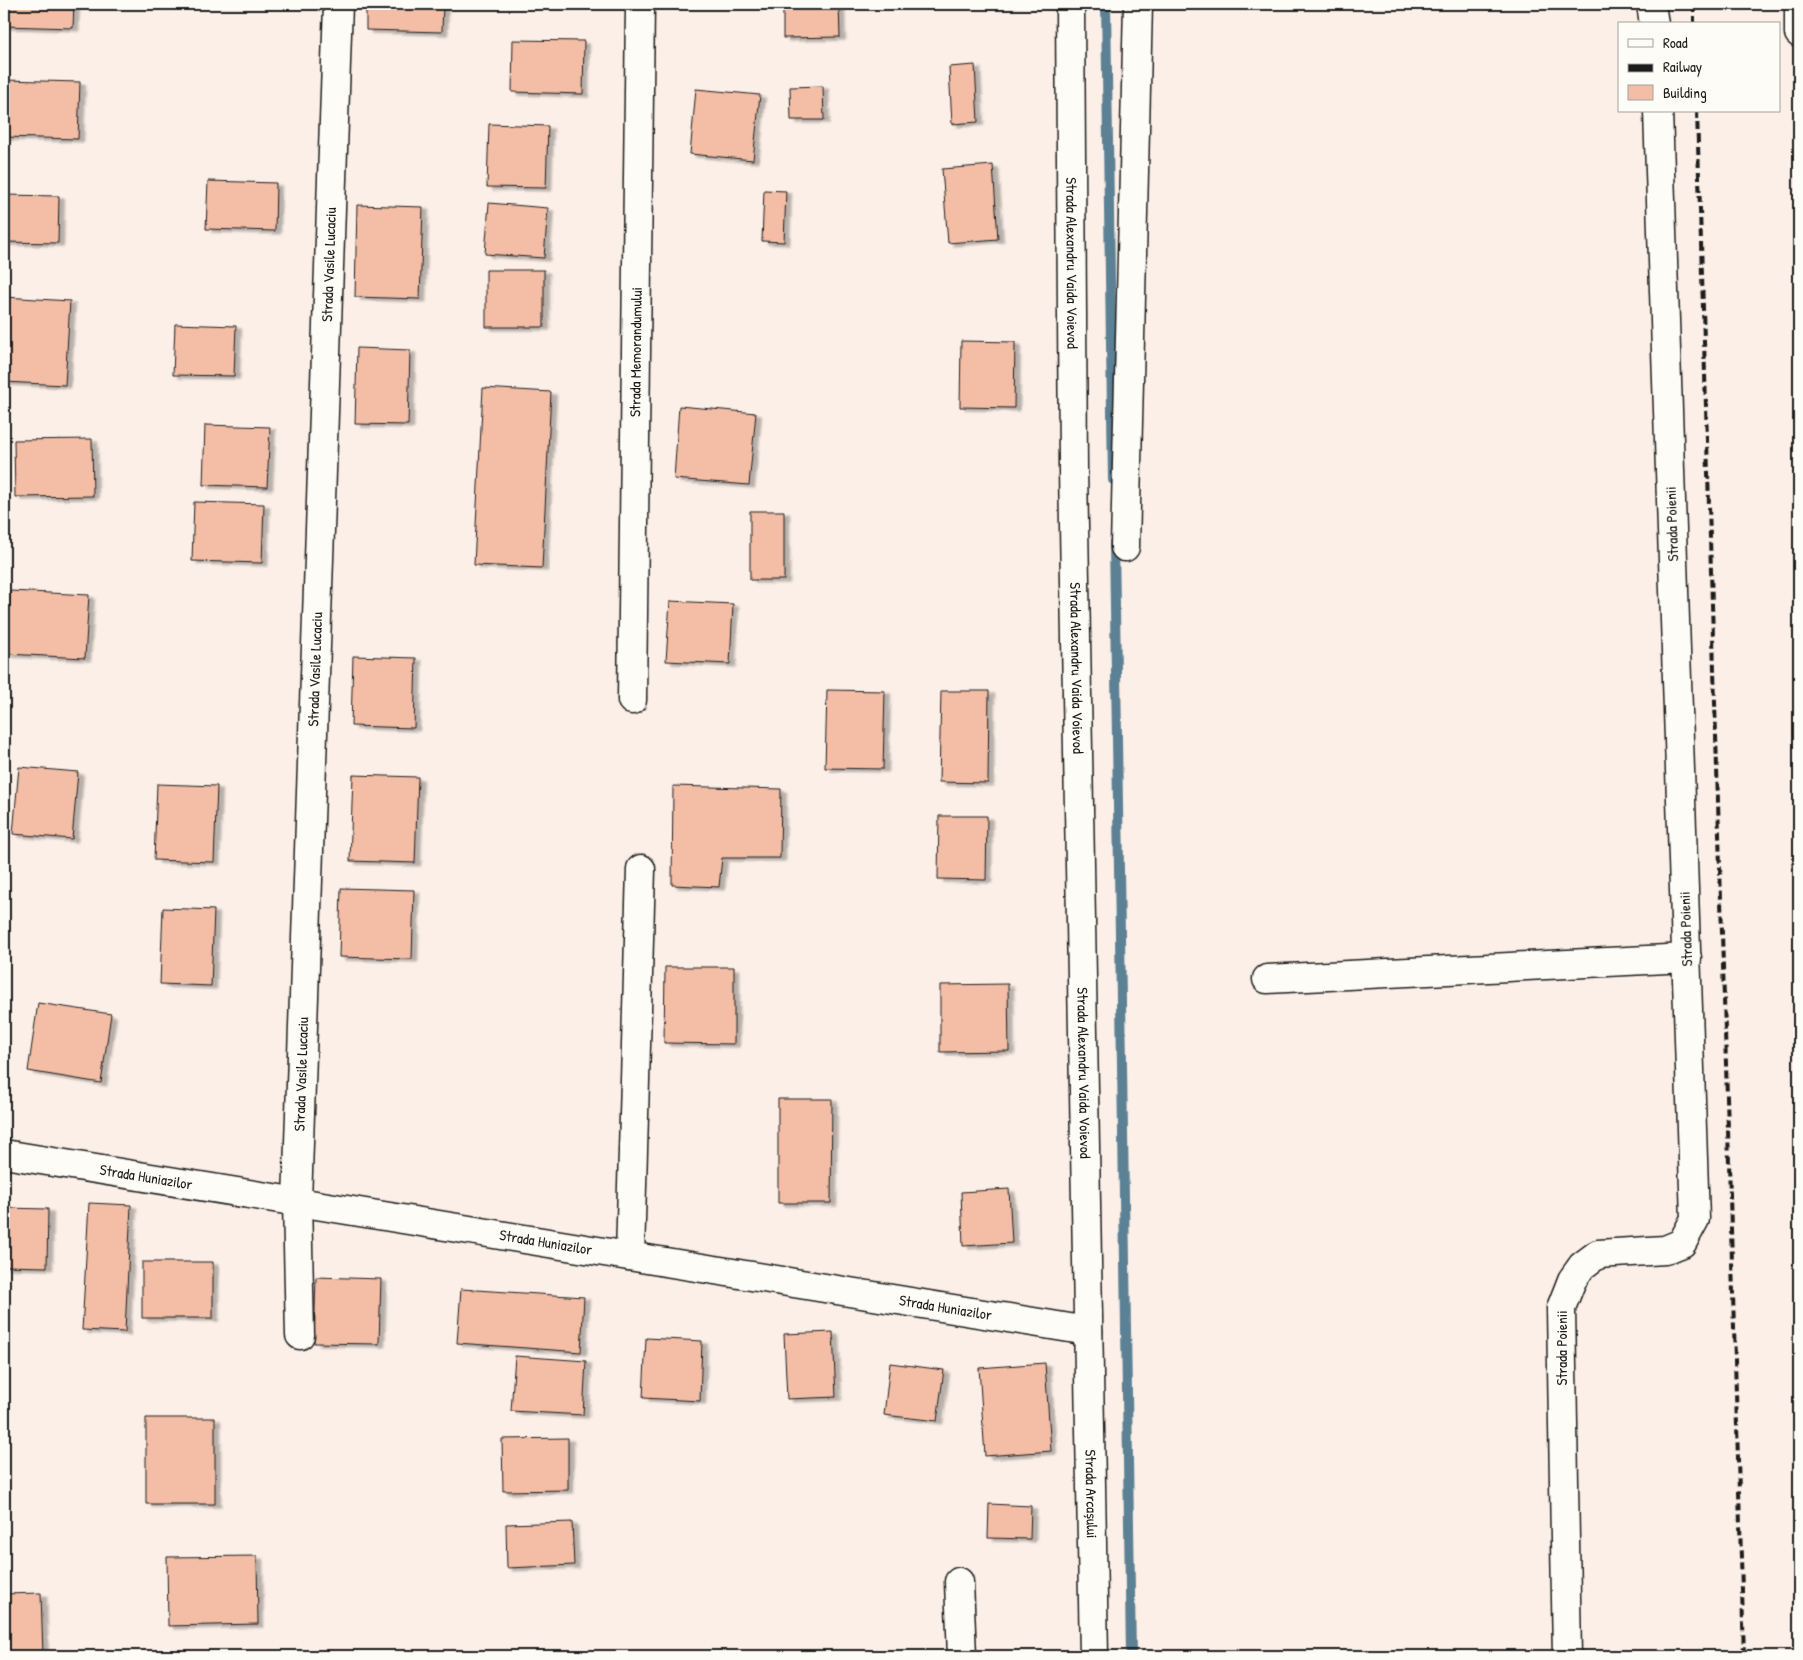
<svg xmlns="http://www.w3.org/2000/svg" width="1803" height="1660" font-family="'Patrick Hand',sans-serif">
<style>
.lines{fill:none;stroke-linecap:round;stroke-linejoin:round}
.stream{stroke:#5b8195;stroke-width:10}
.building{fill:#f3bda6;stroke:#1c1c1c;filter:url(#shadow)}
.minor-casing{stroke:#1c1c1c;stroke-width:31}
.tertiary-casing{stroke:#1c1c1c;stroke-width:31}
.minor{stroke:#fdfcf7;stroke-width:28}
.tertiary{stroke:#fdfcf7;stroke-width:28}
.rail{stroke:#1c1c1c;stroke-width:4;stroke-dasharray:8 4;stroke-linecap:butt}
.labels{text-anchor:middle;stroke-width:5;stroke-linejoin:round;paint-order:stroke}
.street-label{font-size:15px;fill:#1c1c1c;stroke:#fdfcf7}
</style>
<defs>
<filter id="shadow"><feDropShadow dx="5.5" dy="3" stdDeviation="1" flood-color="#0004"/></filter>
</defs>
<rect width="100%" height="100%" fill="#fbefe7"/>
<filter id="ink" filterUnits="userSpaceOnUse"><feTurbulence type="fractalNoise" baseFrequency=".02" numOctaves="2"/><feDisplacementMap in="SourceGraphic" scale="10" xChannelSelector="R" yChannelSelector="G"/><feConvolveMatrix kernelMatrix="1 2 1 2 8 2 1 2 1" color-interpolation-filters="sRGB"/></filter>
<g filter="url(#ink)">
<g class="lines">
<path class="stream" d="M1106,4L1113,480
M1114,542L1131,1656"/>
</g>
<path class="building" d="M4,4H74L73,28L4,26Z
M366,4H443L442,32L366,30Z
M783,4H839L840,37L783,38Z
M513,40L584,41L583,94L512,92Z
M975,65L978,122L952,124L949,67Z
M4,80L80,82L78,139L4,137Z
M823,86L824,120H791L790,87Z
M696,89L760,95L753,160L690,154Z
M489,124L548,126L546,188L487,187Z
M993,165L998,239L948,243L942,169Z
M208,181L276,183L275,231L206,229Z
M764,190L786,191L784,242L762,241Z
M4,195L59,196L58,243L4,242Z
M489,203L548,208L544,258L485,254Z
M357,205L423,207L420,299L355,297Z
M486,270H544V327H486Z
M4,297L70,301L65,385L4,382Z
M175,324L236,326L234,376L173,375Z
M961,341L1015,342L1014,408L960,407Z
M357,348L410,350L408,425L355,424Z
M483,388L551,392L542,568L474,565Z
M679,406L756,413L749,485L674,479Z
M205,425L270,427L267,487L203,485Z
M92,439L93,496L15,497L14,440Z
M194,502L264,504L262,563L192,561Z
M750,511H784V580H750Z
M10,591L89,595L85,658L7,654Z
M670,601L733,604L730,664L666,661Z
M353,656L416,658L414,728L351,726Z
M827,690L885,691L883,769L825,768Z
M941,691H989L988,783L939,782Z
M19,767L78,772L72,839L13,834Z
M353,775L418,777L415,863L350,861Z
M157,784L217,786L214,862L154,860Z
M673,786L781,789L780,858H722L719,887L672,885Z
M939,816H987L986,880L938,879Z
M341,888L414,890L412,959L339,957Z
M163,908L214,910L211,986L160,984Z
M665,967H734V1044L664,1043Z
M1008,984L1009,1051L940,1052V985Z
M38,1003L111,1014L101,1083L28,1071Z
M778,1099H832L831,1203H778Z
M1009,1189L1012,1243L963,1246L961,1192Z
M89,1203L131,1205L125,1332L82,1330Z
M4,1208L48,1209L47,1267L4,1266Z
M142,1262H213V1318H142Z
M316,1277L381,1279L379,1344L314,1343Z
M461,1289L584,1297L581,1352L457,1343Z
M833,1332L836,1397L787,1399L784,1334Z
M646,1338L702,1341L700,1401L643,1398Z
M515,1356L586,1361L583,1415L511,1411Z
M890,1363L944,1370L937,1421L884,1415Z
M1045,1363L1051,1451L985,1456L979,1368Z
M146,1418H215V1504H146Z
M568,1438V1490L503,1491L502,1439Z
M989,1504L1031,1506L1030,1539L988,1538Z
M572,1522L574,1565L507,1568L506,1524Z
M257,1556L258,1624L168,1626L167,1557Z
M41,1593L43,1656H4V1594Z
M589,1653L590,1656H551Z"/>
<g class="lines">
<g class="minor-casing">
<g id="minor">
<path id="s1" d="M1070,4L1073,469L1094,1656"/>
<path d="M1651,4L1654,24"/>
<path d="M1125,547L1138,4"/>
<path id="s2" d="M632,700L640,4"/>
<path d="M1267,979L1687,958"/>
<path id="s3" d="M4,1154L1088,1331"/>
<path d="M630,1256L641,869"/>
<path id="s4" d="M300,1335L297,1201L338,4"/>
<path d="M959,1582L962,1656"/>
<path d="M1567,1656L1561,1308L1572,1280L1582,1266L1598,1254L1665,1250L1682,1243L1695,1219L1658,111"/>
</g>
</g>
<g class="tertiary-casing">
<path id="tertiary" d="M1799,4V33"/>
</g>
<use href="#minor" class="minor"/>
<use href="#tertiary" class="tertiary"/>
<path class="rail" d="M1694,4V24
M1697,111L1744,1656"/>
</g>
</g>
<g class="labels">
<g class="street-label">
<text dy="5" stroke="none"><textPath href="#s1" startOffset="259">Strada Alexandru Vaida Voievod</textPath></text>
<text dy="5" stroke="none"><textPath href="#s4" startOffset="1071">Strada Vasile Lucaciu</textPath></text>
<text dy="5" stroke="none"><textPath href="#s2" startOffset="348">Strada Memorandumului</textPath></text>
<text transform="translate(1672 524) rotate(-92)" y="5">Strada Poienii</text>
<text dy="5" stroke="none"><textPath href="#s1" startOffset="664">Strada Alexandru Vaida Voievod</textPath></text>
<text dy="5" stroke="none"><textPath href="#s4" startOffset="666">Strada Vasile Lucaciu</textPath></text>
<text transform="translate(1686 929) rotate(-92)" y="5">Strada Poienii</text>
<text dy="5" stroke="none"><textPath href="#s1" startOffset="1069">Strada Alexandru Vaida Voievod</textPath></text>
<text dy="5" stroke="none"><textPath href="#s4" startOffset="261">Strada Vasile Lucaciu</textPath></text>
<text dy="5" stroke="none"><textPath href="#s3" startOffset="144">Strada Huniazilor</textPath></text>
<text dy="5" stroke="none"><textPath href="#s3" startOffset="549">Strada Huniazilor</textPath></text>
<text dy="5" stroke="none"><textPath href="#s3" startOffset="954">Strada Huniazilor</textPath></text>
<text transform="translate(1562 1348) rotate(-90)" y="5">Strada Poienii</text>
<text dy="5" stroke="none"><textPath href="#s1" startOffset="1490">Strada Arcașului</textPath></text>
</g>
</g>
<rect width="1803" height="1660" fill="none" stroke="#fdfcf7" stroke-width="20"/>
<rect x="10" y="10" width="1783" height="1640" fill="none" stroke="#1c1c1c" stroke-width="2" filter="url(#ink)"/>
<rect x="1618" y="22" width="162" height="90" fill="#fdfcf7" stroke="#a3a29f"/>
<rect x="1628" y="39" width="25" height="8" fill="#fdfcf7" stroke="#a3a29f"/>
<text x="1663" y="48" font-size="15" fill="#1c1c1c">Road</text>
<rect x="1628" y="64" width="25" height="8" fill="#1c1c1c" stroke="#a3a29f"/>
<text x="1663" y="72" font-size="15" fill="#1c1c1c">Railway</text>
<rect x="1628" y="85" width="25" height="15" fill="#f3bda6" stroke="#a3a29f"/>
<text x="1663" y="98" font-size="15" fill="#1c1c1c">Building</text>
</svg>
